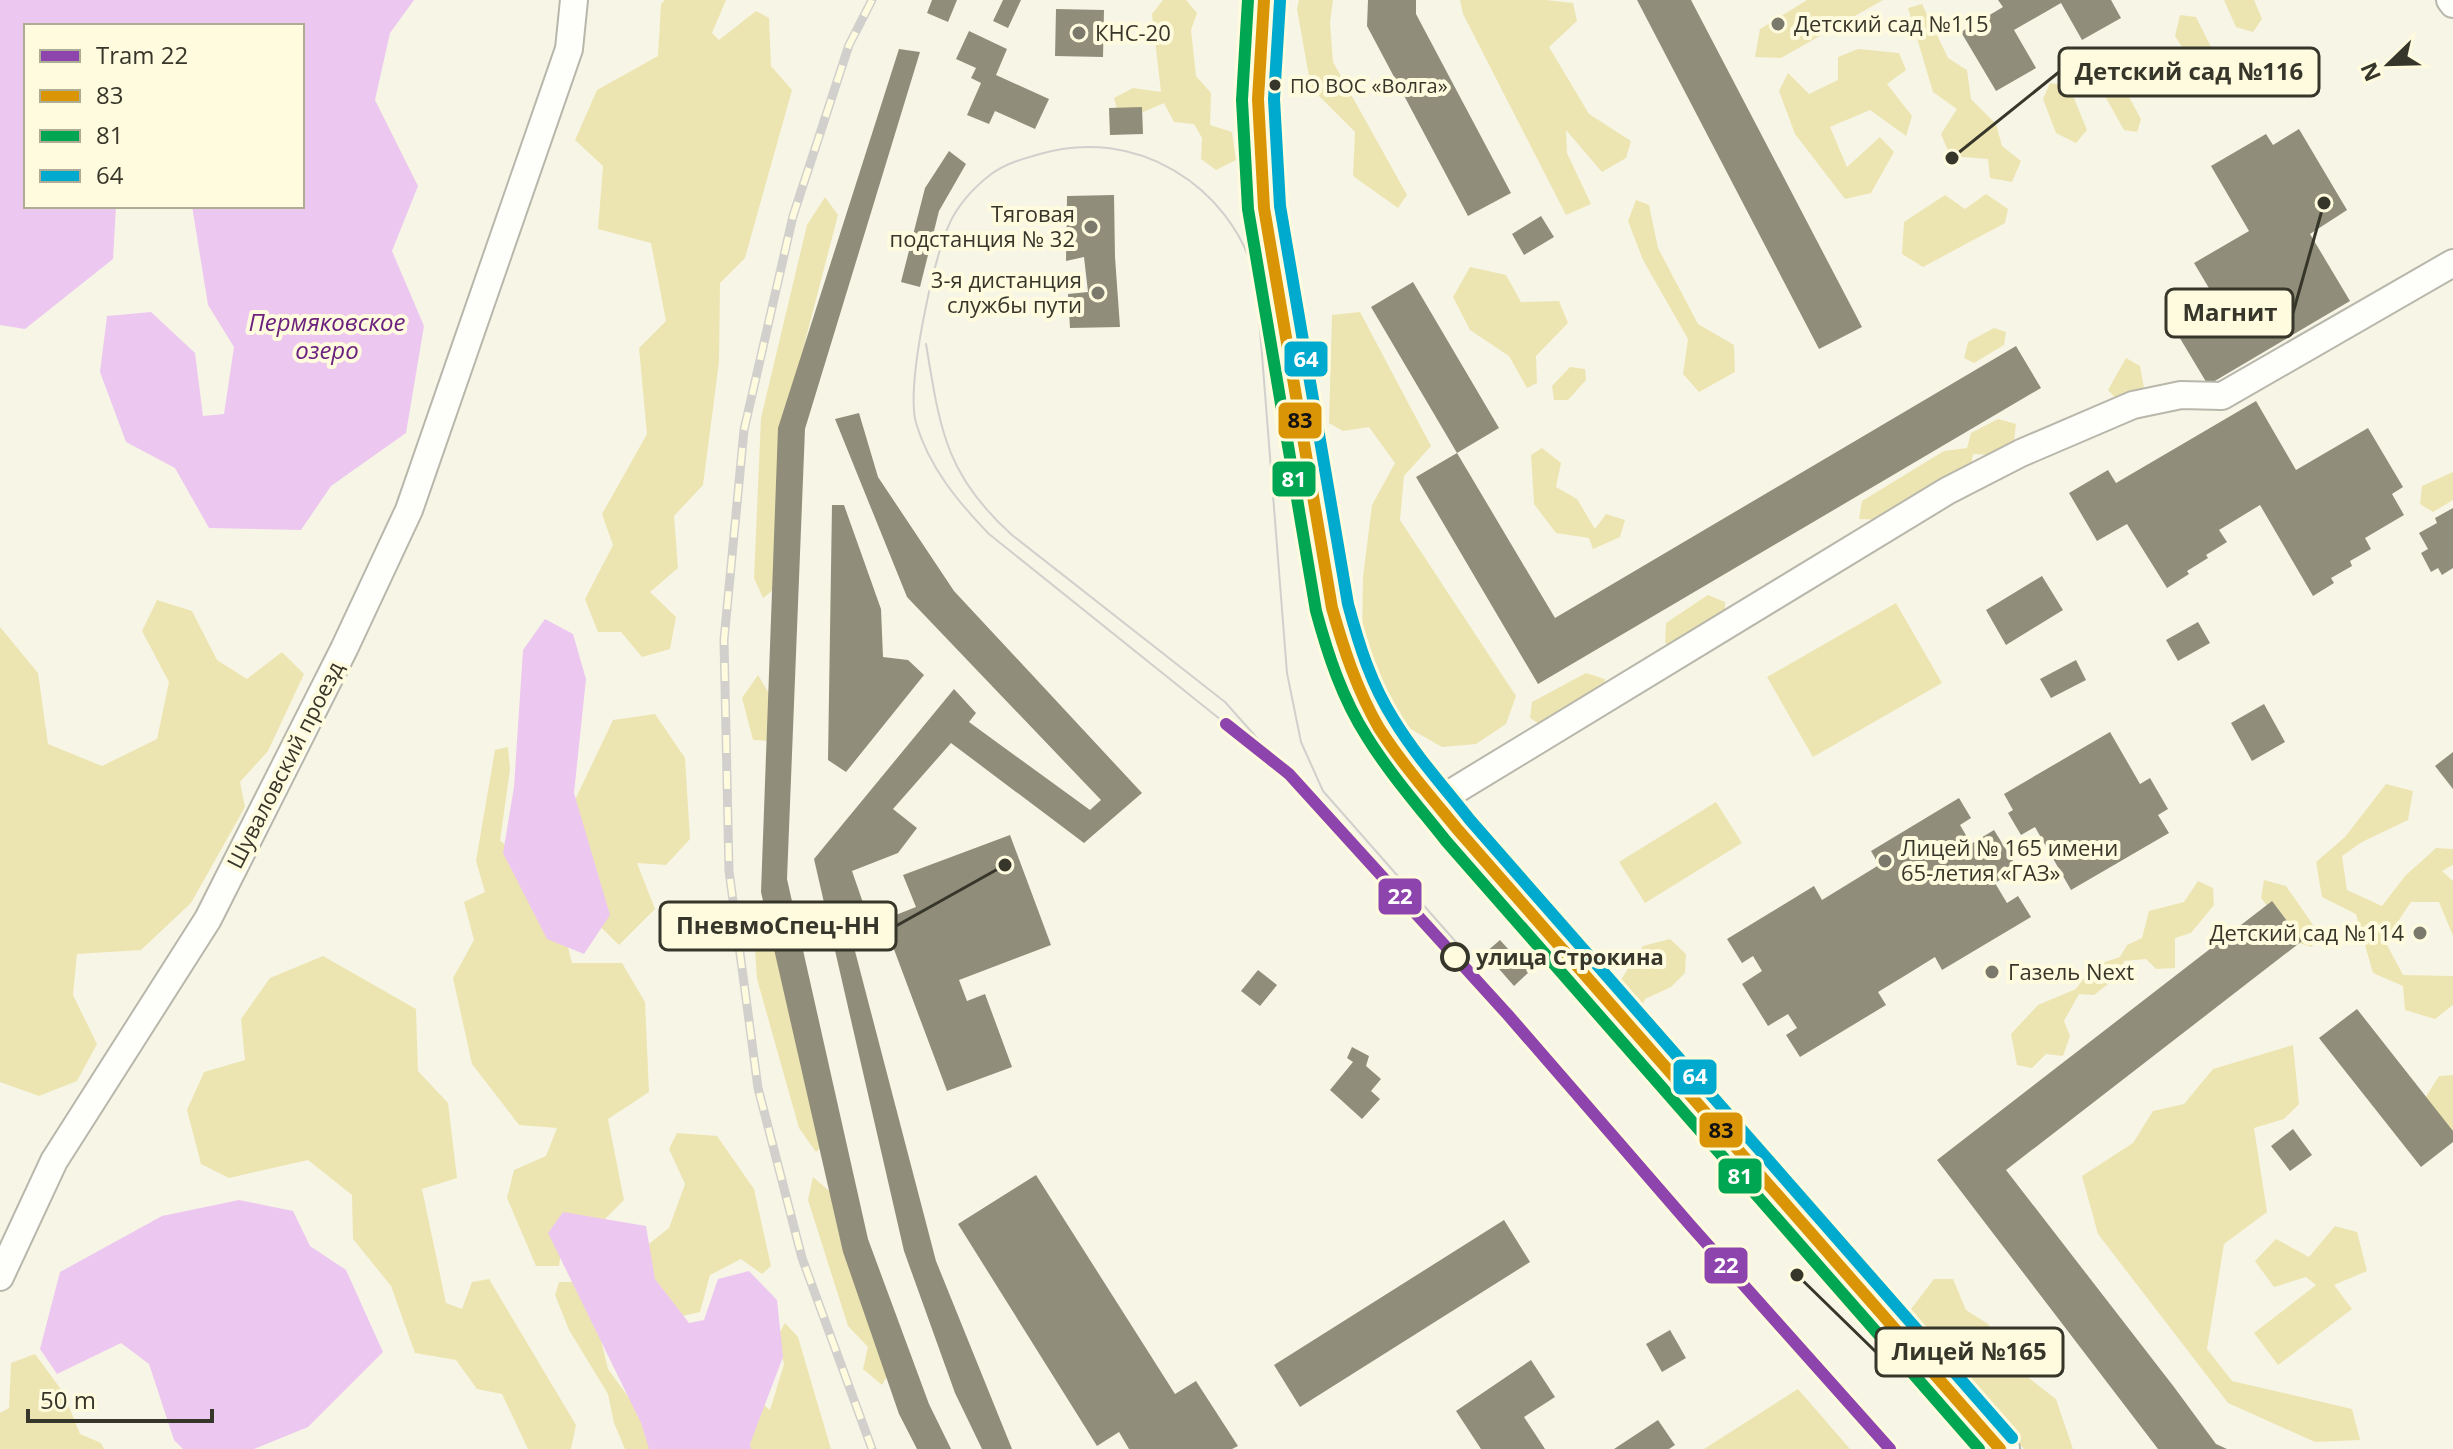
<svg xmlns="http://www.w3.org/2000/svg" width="2453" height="1449" font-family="'Open Sans',sans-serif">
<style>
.green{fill:#ede5b1}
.water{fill:#ecc8f0}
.building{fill:#908e7b}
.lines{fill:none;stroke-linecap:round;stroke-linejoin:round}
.street-casing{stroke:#b8b7ab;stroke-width:30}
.secondary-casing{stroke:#b8b7ab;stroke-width:42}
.street{stroke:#fefefb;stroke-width:26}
.secondary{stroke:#fefefb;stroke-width:38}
.tram{stroke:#d1d0cc;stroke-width:2}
.rail-casing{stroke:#d1d0cc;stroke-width:9}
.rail{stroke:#fffbde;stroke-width:6;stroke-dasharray:18;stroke-linecap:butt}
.bus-1-casing{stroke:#fffbde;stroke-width:18}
.bus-2-casing{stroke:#fffbde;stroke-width:18}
.bus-3-casing{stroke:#fffbde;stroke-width:18}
.bus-1{stroke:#da9506;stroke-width:12}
.bus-2{stroke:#00a651;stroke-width:12}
.bus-3{stroke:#00a9ce;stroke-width:12}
.tram-1-casing{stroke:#fffbde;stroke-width:18}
.tram-1{stroke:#8e44ad;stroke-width:12}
.poi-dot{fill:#7a796c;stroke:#fffbde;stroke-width:3}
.bus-dot{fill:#37362a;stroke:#fffbde;stroke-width:3}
.stop-dot{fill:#fffbde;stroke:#37362a;stroke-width:4}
.labels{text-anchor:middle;stroke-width:8;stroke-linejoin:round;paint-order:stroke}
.bus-label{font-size:20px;fill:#37362a;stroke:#fffbde;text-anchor:start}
.poi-label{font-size:22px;fill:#37362a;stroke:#fffbde;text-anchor:start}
.street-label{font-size:22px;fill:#37362a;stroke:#fffbde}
.stop-label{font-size:22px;font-weight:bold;fill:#37362a;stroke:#fffbde;text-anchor:start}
.water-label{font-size:24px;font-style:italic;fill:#6c217e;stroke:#fffbde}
.leader{fill:none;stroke:#37362a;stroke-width:3}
.callout-dot{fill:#37362a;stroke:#fffbde;stroke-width:3}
.callout{fill:#fffbde;stroke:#37362a;stroke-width:3}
.callout-label{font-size:24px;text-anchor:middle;font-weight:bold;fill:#37362a}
.line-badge{stroke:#fffbde;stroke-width:3}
.badge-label{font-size:22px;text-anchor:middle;font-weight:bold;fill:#fff}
.pale-badge-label{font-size:22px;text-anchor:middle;font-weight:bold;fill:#111}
</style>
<rect width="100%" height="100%" fill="#f7f5e6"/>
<path class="green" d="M665,0H726L712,33L719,40L756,11L769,18L771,66L792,90L745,258L720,283L719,362L703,485L674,516L678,568L650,592L676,617L670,649L642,657L621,632H598L585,599L613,545L602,514L647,434L639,348L666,321L651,243L598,229L603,166L575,140L597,90L658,56L661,4Z
M1163,0H1186L1197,13L1191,30L1196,76L1211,93L1210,125L1232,132L1236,160L1216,170L1201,159L1202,138L1194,124L1174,122L1164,103L1134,116L1117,109L1114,98L1133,88L1161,92L1152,14Z
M1299,0H1333L1330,22L1333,62L1407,195L1398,208L1353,176L1355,132L1311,88L1297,9Z
M1460,0H1546L1573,3L1577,21L1549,47L1589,114L1631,141L1626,158L1602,172L1566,130L1567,153L1591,204L1566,215L1463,14Z
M1807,0H1883L1781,58L1755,57L1760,29Z
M2224,0H2254L2262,19L2253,32L2236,27Z
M1922,4L1948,58L1967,70L1971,99L1996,124L2002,146L2021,161L2012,182L1990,178L1988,159L1950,156L1941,134L1957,109L1933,92L1908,8Z
M2180,15L2196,17L2216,57L2213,73L2194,66L2175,36Z
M1858,49L1899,53L1906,70L1887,84L1912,116L1906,136L1870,110L1830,127L1847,167L1880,137L1894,152L1871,193L1845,199L1795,134L1779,91L1788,73L1809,94L1838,80V57Z
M2092,54L2108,59L2141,119L2137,132L2124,130L2091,71Z
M2050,83L2069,86L2087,130L2076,143L2056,133L2043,99Z
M1986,194L2008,209L2005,223L1923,267L1902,254L1904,222L1945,195L1965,209Z
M825,197L838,215L782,430L778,586L763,598L754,578L761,418L807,225Z
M1636,200L1649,205L1658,248L1698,324L1734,345L1735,372L1699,392L1683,374L1688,339L1643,260L1628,221Z
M1470,267L1506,275L1521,302L1559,301L1568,323L1536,356L1537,383L1527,388L1509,356L1470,330L1453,297Z
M1360,312L1431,446L1404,476L1400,520L1516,696L1506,724L1476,744L1442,747L1402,724L1378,687L1362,643L1363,577L1372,505L1395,463L1369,427L1343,431L1329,423L1332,315Z
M1994,328L2006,332L2004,345L1974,363L1964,358L1968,342Z
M2126,358L2140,366L2145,394L2122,405L2108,390Z
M1570,367L1585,369L1586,380L1568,400H1554L1552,386Z
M1998,419L2016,424L2014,441L1991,455L1973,454L1971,466L1884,520L1859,519L1862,501L1944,451L1967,448L1971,433Z
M1542,448L1561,463L1556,487L1577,499L1595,529L1606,514L1625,520L1620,537L1593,549L1589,538L1556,533L1534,504L1531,455Z
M2453,472V500L2433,512L2420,504L2422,486Z
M1708,595L1725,602V619L1681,648L1665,643L1666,623Z
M157,600L192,611L217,660L247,679L282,652L304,674L268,751L240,782L245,807L191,903L141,950L77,954L73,995L97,1044L77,1081L39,1096L0,1082V627L38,673L48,744L102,766L157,739L169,682L142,631Z
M1896,603L1942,683L1813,757L1767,677Z
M1586,673L1605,679L1603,692L1543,726L1530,718L1532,702Z
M758,675L773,700L771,741L753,740L742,698Z
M655,714L685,758L690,839L666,865L637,863L655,909L619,945L577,904L564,823L613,720Z
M508,747L510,769L500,841L549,872L572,963H622L645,1002L649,1092L608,1119L624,1200L599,1225L564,1228L559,1266H536L507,1198L514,1170L546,1156L557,1128L519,1125L472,1064L453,978L474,940L464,902L485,892L476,861L495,750Z
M2386,784L2413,791L2408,820L2362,842L2342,856L2347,890L2382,906L2405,876L2436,848L2453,849V865L2442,871L2453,881V936L2439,902H2411L2385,941L2403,975L2453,976V1005L2435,1019L2405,1010L2403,986L2373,973L2356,914L2322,897L2316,862L2345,837Z
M1716,802L1742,843L1645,903L1619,862Z
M2264,880L2286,886L2318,932L2312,947L2295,942L2261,898Z
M2198,881L2213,888L2214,905L2191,933L2175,938V968L2156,969L2146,959L2124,961L2121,974L2094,995L2079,994L2064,1021L2070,1036L2063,1056L2046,1054L2032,1068L2017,1065L2011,1034L2038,1005L2076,989L2093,966L2120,957L2127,945L2142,938L2149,911L2184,902Z
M757,903L770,911L825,1144L816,1152L799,1128L757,979L753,920Z
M1670,939L1686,954L1685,973L1671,987L1645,999L1640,1011L1631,1007L1620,981L1643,946Z
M323,956L416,1009L418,1071L448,1103L457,1178L422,1189L446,1303L462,1309L472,1282L489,1279L576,1425L571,1449H528L502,1394L477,1389L456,1360L415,1353L391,1286L353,1239L352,1195L308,1160L229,1178L201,1164L187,1110L204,1072L245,1060L241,1019L270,978Z
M2293,1045L2299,1104L2284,1119L2254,1128L2267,1212L2224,1244L2207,1349L2232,1381L2352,1409L2360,1440L2315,1442L2228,1403L2098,1234L2082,1176L2133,1143L2153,1111L2184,1104L2213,1069Z
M2453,1075V1137L2424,1100L2439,1076Z
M677,1133L717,1136L754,1189L771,1266L762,1274L741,1259L710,1275L700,1312L678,1317L652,1285L645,1247L669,1228L685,1184L669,1149Z
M813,1177L834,1195L891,1370L882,1385L863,1369L868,1347L848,1326L808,1200Z
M2335,1226L2357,1232L2367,1271L2334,1285L2352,1309L2278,1365L2254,1333L2316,1285L2306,1277L2274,1287L2255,1261L2276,1239L2309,1257Z
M1934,1279H1953L1966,1310L1988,1324L2012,1365L2056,1399L2073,1449H2024L1982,1402L1911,1309Z
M559,1282H580L594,1311L608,1369L639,1412L650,1449H625L614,1423L608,1394L569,1330L555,1295Z
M785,1323L798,1337L831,1449H737L752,1395L770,1410L784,1364L777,1337Z
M35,1354L63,1392L80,1434L101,1443L104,1449H0V1413L9,1408L11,1363Z
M1798,1389L1850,1449H1704Z"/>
<path class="water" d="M0,0H414L390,33L375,100L418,186L392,251L424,326L406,433L331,486L301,530L209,528L175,468L126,442L100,372L107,316L151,312L195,353L203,416L224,414L234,347L208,305L192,206H302V26H26V206H116L113,259L25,329L0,325Z
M545,619L573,634L586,679L574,793L610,915L584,954L547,939L503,853L514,787L523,650Z
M239,1200L293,1211L310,1246L346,1270L383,1352L308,1427L254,1449H183L174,1440L149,1364L121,1343L57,1374L40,1349L60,1272L162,1216Z
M563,1212L646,1226L655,1279L689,1323L704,1320L718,1279L749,1271L777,1300L783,1357L750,1444L751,1449H649L641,1423L548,1233Z"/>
<path class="building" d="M932,0H957L948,22L927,13Z
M1003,0H1021L1008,28L993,21Z
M1368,0H1416V14L1511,193L1468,216L1367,26Z
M1637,0H1691L1862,327L1819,349Z
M1998,0H2111L2121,18L2082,40L2061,3L2014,30L2036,68L1996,91L1961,32L2003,7Z
M1056,9L1104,10L1103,57L1055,56Z
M969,31L1007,49L996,75L1049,99L1035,129L995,111L989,124L967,115L981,83L971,78L976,68L956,59Z
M899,49L920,52L805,429L787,879L868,1239L929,1404L951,1449H917L899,1414L843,1252L761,892L778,428Z
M1142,107L1143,134L1110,135L1109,108Z
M2299,129L2347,210L2310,234L2350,301L2208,385L2178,335L2222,310L2194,263L2249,231L2211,166L2266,134L2273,145Z
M949,151L966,164L939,211L920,287L901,282L925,188Z
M1114,195L1115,257L1120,327L1070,328L1068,294L1088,292L1084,257L1066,261L1067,196Z
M1541,216L1554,237L1524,255L1512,234Z
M1413,282L1499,428L1457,453L1371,307Z
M2016,346L2041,388L1538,684L1416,477L1457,453L1555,618Z
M2256,401L2296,470L2368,428L2403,487L2392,494L2404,515L2365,538L2371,549L2350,561L2352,566L2331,578L2334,583L2313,596L2260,505L2219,530L2227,542L2206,555L2208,558L2187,571L2189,574L2167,588L2127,524L2097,541L2069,493L2108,470L2116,483Z
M859,413L878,477L954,591L1142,793L1084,843L951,743L893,809L917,828L898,853L852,871L870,923L850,932L936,1261L1012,1449H982L955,1393L904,1251L814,859L954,689L976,713L969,722L1090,810L1101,800L907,597L835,419Z
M832,505H844L881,609L883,657L908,660L924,675L846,772L828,760Z
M2453,508V568L2442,575L2438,568L2431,572L2421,553L2428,549L2419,533L2437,523L2435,518Z
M2042,576L2063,610L2006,645L1986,610Z
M2198,622L2210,643L2178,661L2166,640Z
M2076,660L2086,680L2051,698L2040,679Z
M2264,704L2285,742L2252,761L2231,723Z
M2110,732L2140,784L2150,778L2168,809L2158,815L2169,833L2071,890L2035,827L2021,835L2008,813L2013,810L2004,794Z
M2453,752V789L2435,766Z
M1959,798L1971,818L1960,825L1971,844L1994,830L2018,869L1995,883L2007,903L2018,896L2031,917L1942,970L1935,957L1906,975L1878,992L1886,1005L1800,1057L1786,1035L1797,1028L1788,1014L1768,1026L1742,984L1762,971L1753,956L1742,963L1727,939L1814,886L1822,900L1879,865L1871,851Z
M1010,835L1051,945L959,980L967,1001L985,994L1012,1067L947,1091L883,920L916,907L903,875Z
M2272,901L2302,941L2006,1170L2174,1387L2216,1444L2227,1449H2158L1937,1160Z
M1500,940L1529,972L1514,986L1485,953Z
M1258,970L1277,985L1260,1006L1241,991Z
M2357,1009L2453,1131V1142L2421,1167L2319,1038Z
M1352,1047L1369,1056L1366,1066L1381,1079L1371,1091L1380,1099L1362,1119L1330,1090L1353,1062L1347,1058Z
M2293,1129L2312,1155L2290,1171L2271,1146Z
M1036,1175L1175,1394L1196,1381L1238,1446L1232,1449H1129L1119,1432L1097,1446L958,1224Z
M1504,1220L1530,1262L1300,1407L1274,1365Z
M1670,1330L1686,1358L1662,1372L1646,1344Z
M1531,1360L1555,1397L1524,1417L1545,1449H1481L1456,1411Z
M1658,1420L1675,1445L1669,1449H1614Z"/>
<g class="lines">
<g class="street-casing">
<path id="street" d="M2450,0L2453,4
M1436,802L1947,491L2021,453L2133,405L2181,395L2222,396L2453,263
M0,1277L54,1161L208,919L344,649L409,510L569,49L574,0"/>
</g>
<g class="secondary-casing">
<path id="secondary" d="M1264,0L1258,99L1264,208L1332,608L1347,661L1363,697L1379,727L1398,755L1458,830L1806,1230L2000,1449"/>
</g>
<use href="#street" class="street"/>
<use href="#secondary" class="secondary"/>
<path class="tram" d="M926,344C940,428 945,475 1012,535L1225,702L1289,774
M1226,724L989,534C958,502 929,467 916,423C906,386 932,264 948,227C956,207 973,188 990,175C1004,164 1022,159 1040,154C1134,126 1231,184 1256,279L1287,673L1301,742L1323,791L1463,950"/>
<g class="rail-casing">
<path id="rail" d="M872,0L849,45L793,216L744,430L724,640L729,871L758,1088L802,1258L872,1449"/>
</g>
<use href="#rail" class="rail"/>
<g class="bus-1-casing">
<path id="bus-1" d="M1264,0L1258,99L1264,208L1332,608C1344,650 1357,690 1379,728C1402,764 1431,797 1458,830L2000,1449"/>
</g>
<g class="bus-2-casing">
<path id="bus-2" d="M1248,0L1242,100L1248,209L1316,611C1328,655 1342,698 1367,737C1390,774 1419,807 1446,841L1979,1449"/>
</g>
<g class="bus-3-casing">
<path id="bus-3" d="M1280,1L1274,99L1280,206L1348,604C1359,645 1371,684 1394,720C1416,756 1444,787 1470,820L2012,1438"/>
</g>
<use href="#bus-1" class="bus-1"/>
<use href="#bus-2" class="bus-2"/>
<use href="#bus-3" class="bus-3"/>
<g class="tram-1-casing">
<path id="tram-1" d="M1226,724L1289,774L1508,1015L1691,1226L1890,1449"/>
</g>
<use href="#tram-1" class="tram-1"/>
</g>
<g class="poi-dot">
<circle cx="1778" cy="24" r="8"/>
<circle cx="1079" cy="33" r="8"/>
<circle cx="1091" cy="227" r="8"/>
<circle cx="1098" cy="293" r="8"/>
<circle cx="1885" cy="861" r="8"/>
<circle cx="2420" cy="933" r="8"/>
<circle cx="1992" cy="972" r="8"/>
</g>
<circle class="bus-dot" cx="1275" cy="85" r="7"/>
<circle class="stop-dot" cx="1455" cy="957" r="13"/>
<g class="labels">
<g class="bus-label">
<text x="1290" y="93">ПО ВОС «Волга»</text>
</g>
<g class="poi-label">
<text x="1794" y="32">Детский сад №115</text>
<text x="1095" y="41">КНС-20</text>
<text x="1075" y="222" text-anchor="end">Тяговая<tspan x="1075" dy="25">подстанция № 32</tspan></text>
<text x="1082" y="288" text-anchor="end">3-я дистанция<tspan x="1082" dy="25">службы пути</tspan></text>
<text x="1901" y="856">Лицей № 165 имени<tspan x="1901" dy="25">65-летия «ГАЗ»</tspan></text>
<text x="2404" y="941" text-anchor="end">Детский сад №114</text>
<text x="2008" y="980">Газель Next</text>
</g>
<g class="street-label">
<text transform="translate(285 765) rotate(-63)" y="8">Шуваловский проезд</text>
</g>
<g class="stop-label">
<text x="1476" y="965">улица Строкина</text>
</g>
<g class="water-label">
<text x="327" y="331">Пермяковское<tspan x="327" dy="28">озеро</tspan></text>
</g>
</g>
<path class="leader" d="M1952 158L2059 72M2324 203L2293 313M1005 865L896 926M1797 1275L1876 1352"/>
<g class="callout-dot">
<circle cx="1952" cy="158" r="8"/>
<circle cx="2324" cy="203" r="8"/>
<circle cx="1005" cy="865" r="8"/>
<circle cx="1797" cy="1275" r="8"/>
</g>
<g class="callout">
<rect x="2059" y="48" width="260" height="48" rx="8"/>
<rect x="2166" y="289" width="127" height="48" rx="8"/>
<rect x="660" y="902" width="236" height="48" rx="8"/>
<rect x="1876" y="1328" width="187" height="48" rx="8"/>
</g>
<g class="callout-label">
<text x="2189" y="80">Детский сад №116</text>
<text x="2230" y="321">Магнит</text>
<text x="778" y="934">ПневмоСпец-НН</text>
<text x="1969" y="1360">Лицей №165</text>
</g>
<g class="line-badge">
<rect x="1283" y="340" width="46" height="38" rx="8" fill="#00a9ce"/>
<rect x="1277" y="401" width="46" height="39" rx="8" fill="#da9506"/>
<rect x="1271" y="460" width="46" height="38" rx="8" fill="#00a651"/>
<rect x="1377" y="877" width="46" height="39" rx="8" fill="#8e44ad"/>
<rect x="1672" y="1058" width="46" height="38" rx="8" fill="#00a9ce"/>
<rect x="1698" y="1111" width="46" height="38" rx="8" fill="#da9506"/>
<rect x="1717" y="1157" width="46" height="38" rx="8" fill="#00a651"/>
<rect x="1703" y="1246" width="46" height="39" rx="8" fill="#8e44ad"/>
</g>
<g class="badge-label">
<text x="1306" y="367">64</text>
<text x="1294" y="487">81</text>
<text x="1400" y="904">22</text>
<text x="1695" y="1084">64</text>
<text x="1740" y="1184">81</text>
<text x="1726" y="1273">22</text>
</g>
<g class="pale-badge-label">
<text x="1300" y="428">83</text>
<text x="1721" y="1138">83</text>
</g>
<rect x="24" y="24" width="280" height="184" fill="#fffbde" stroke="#afac96" stroke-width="2"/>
<rect x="40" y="50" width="40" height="12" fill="#8e44ad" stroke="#afac96" stroke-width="2"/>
<text x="96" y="64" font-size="24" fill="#37362a">Tram 22</text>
<rect x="40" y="90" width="40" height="12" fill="#da9506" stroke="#afac96" stroke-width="2"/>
<text x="96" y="104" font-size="24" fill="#37362a">83</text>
<rect x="40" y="130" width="40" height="12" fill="#00a651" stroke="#afac96" stroke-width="2"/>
<text x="96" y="144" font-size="24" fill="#37362a">81</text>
<rect x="40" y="170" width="40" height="12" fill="#00a9ce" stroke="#afac96" stroke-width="2"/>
<text x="96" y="184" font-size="24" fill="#37362a">64</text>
<g transform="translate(2389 64) rotate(247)" stroke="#fffbde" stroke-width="6" paint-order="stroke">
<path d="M0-6L14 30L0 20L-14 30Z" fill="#37362a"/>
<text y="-12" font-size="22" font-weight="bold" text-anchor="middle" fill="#37362a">N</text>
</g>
<path d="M28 1409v12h184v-12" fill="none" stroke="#37362a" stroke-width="4"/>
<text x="40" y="1409" font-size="24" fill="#37362a" stroke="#fffbde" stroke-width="6" paint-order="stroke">50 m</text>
</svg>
